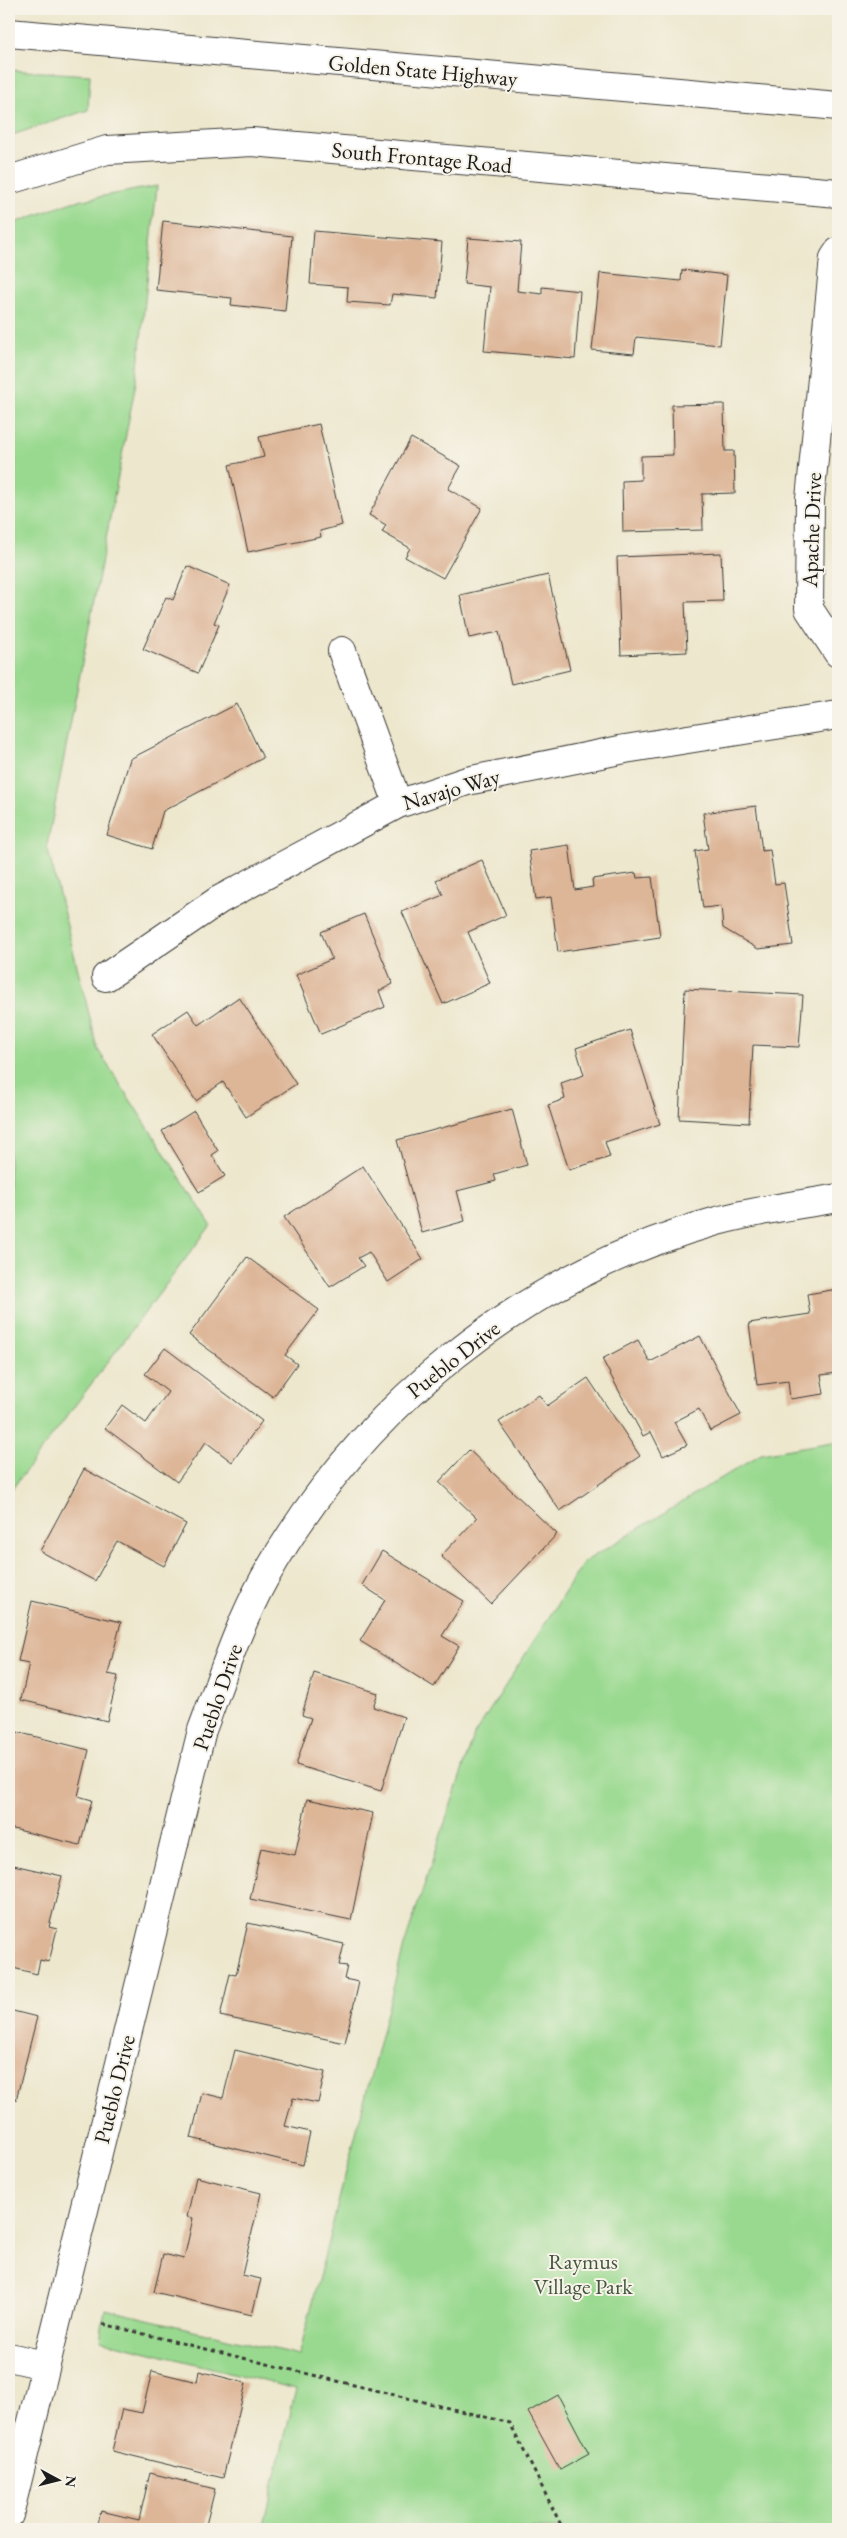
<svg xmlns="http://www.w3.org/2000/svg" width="847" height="2538" font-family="'EB Garamond',serif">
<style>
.green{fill:#99d98f;stroke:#5a7a56}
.building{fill:#ddb597}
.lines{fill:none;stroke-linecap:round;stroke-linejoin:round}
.minor-casing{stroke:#3b3a37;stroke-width:30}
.tertiary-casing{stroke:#3b3a37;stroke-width:30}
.motorway-casing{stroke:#3b3a37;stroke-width:30}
.path{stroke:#3b3a37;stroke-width:3;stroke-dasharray:4 4;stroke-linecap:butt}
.minor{stroke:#fff;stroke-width:28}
.tertiary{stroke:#fff;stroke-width:28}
.motorway{stroke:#fff;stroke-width:28}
.labels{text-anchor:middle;stroke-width:4;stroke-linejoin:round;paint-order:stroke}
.street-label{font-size:22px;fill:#1c1c1c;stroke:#f7f3e8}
.park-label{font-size:22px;fill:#42553e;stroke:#f7f3e8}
</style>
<rect width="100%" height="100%" fill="#f7f3e8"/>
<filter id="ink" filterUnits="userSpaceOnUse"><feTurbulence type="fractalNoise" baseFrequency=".02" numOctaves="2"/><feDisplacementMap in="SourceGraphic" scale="10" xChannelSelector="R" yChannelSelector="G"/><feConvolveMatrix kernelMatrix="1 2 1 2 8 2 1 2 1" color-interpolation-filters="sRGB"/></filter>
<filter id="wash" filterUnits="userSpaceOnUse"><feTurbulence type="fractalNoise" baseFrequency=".0096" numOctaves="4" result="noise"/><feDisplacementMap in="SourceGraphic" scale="20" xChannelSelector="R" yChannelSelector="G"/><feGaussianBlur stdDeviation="1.12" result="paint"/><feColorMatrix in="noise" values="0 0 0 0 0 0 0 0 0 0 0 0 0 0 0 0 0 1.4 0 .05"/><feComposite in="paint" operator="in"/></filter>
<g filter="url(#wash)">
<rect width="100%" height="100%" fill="#ede7cd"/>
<path class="green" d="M9,70L90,75L88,110L9,136Z
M157,186L137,377L47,846L98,1050L211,1225L9,1493V225L72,202Z
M838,1441V2529H263L296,2389L100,2340L105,2309L299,2355L404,1946L474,1735L584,1562L761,1454Z"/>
<g id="blocks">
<path class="building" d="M163,221L292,236L285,311L231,305L232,298L156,290Z
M314,231L442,242L437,298L392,294L390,305L347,302L348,287L310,284Z
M468,238L521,242L517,291L542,294V287L580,291L575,359L484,351L490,287L464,284Z
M682,270L727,275L720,345L636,337L634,354L592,350L600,273L681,281Z
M724,404L725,451H734L735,493L702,494L703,530L623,532L622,481L641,480V456L673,455L672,405Z
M319,424L342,525L320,531L321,537L248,552L229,465L264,457L259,437Z
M411,438L461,466L448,489L482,508L443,578L405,557L410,548L382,532L386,525L369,515Z
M721,553L723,601L685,602L687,652L621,655L617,557Z
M187,566L230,585L214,623L219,625L198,673L143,649L166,597L173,600Z
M548,575L570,670L511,684L499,632L469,638L460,595Z
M237,704L263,758L163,811L152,849L107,835L130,759Z
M756,806L762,851L770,850L775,884L784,883L793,945L758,949L723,928L721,906L703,908L695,851L708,849L703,813Z
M569,845L575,890L593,887L592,879L636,873L637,878L652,877L660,937L558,952L551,897L536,899L529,851Z
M482,860L506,915L468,932L490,983L443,1004L402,912L443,895L436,880Z
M364,914L393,984L379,991L385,1007L321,1034L296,975L332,959L321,932Z
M685,989L803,995L799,1047L753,1045L749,1123L679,1119Z
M239,997L296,1084L246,1117L223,1082L196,1101L152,1034L188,1010L198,1025Z
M630,1030L660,1124L605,1142L610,1157L569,1170L548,1105L565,1099L561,1083L584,1075L576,1048Z
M512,1109L527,1165L494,1174L496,1181L457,1191L465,1221L422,1233L397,1140Z
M194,1111L218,1151L212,1155L225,1176L199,1192L162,1131Z
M363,1166L423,1259L388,1282L369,1252L358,1258L364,1266L330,1287L284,1217Z
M247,1257L319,1310L285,1355L297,1364L273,1397L189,1335Z
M838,1289V1373L821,1375L824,1394L790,1399L788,1381L757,1385L749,1323L810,1314L807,1294Z
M700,1336L741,1415L710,1431L699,1409L674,1422L687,1445L663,1456L651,1432L643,1436L602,1359L638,1340L650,1362Z
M165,1348L262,1421L232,1462L206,1442L177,1482L105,1428L122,1405L146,1423L168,1392L145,1374Z
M588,1378L640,1456L560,1511L499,1422L539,1395L547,1406Z
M469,1450L557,1534L491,1604L441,1556L477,1518L439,1482Z
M84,1469L186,1524L164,1566L117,1541L95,1581L40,1551Z
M382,1551L464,1601L442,1636L459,1646L434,1687L360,1641L385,1600L362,1585Z
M32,1601L121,1622L108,1674L118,1676L107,1721L21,1700L29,1663L18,1661Z
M314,1673L378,1693L373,1707L404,1717L381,1791L296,1765L311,1718L302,1715Z
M9,1730L89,1750L78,1796L92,1800L80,1845L9,1828Z
M307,1799L373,1813L351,1920L250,1899L261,1848L295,1855Z
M9,1864L62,1876L49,1927L57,1929L49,1962L40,1960L37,1974L9,1967Z
M248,1923L344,1944L339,1965L347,1966L344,1979L359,1982L345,2043L220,2016L230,1974L236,1975Z
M9,2010L37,2017L16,2100L9,2099Z
M235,2050L325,2072L318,2103L293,2098L285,2126L310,2132L303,2165L191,2138L202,2093L223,2098Z
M196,2177L261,2193L242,2275L261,2279L252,2315L154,2292L163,2254L184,2259L193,2218L187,2217Z
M152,2371L197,2382L199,2371L246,2383L223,2478L112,2451L122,2409L142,2413Z
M558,2395L589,2454L560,2470L528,2412Z
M150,2473L215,2489L205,2529H97L101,2511L139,2520Z"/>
</g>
</g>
<g filter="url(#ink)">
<use href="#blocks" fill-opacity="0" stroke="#3b3a37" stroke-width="1"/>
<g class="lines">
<g class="minor-casing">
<path id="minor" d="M838,252L834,258L810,499L809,609L838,653
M342,651L398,804
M106,977L219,900L398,804L467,781L625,749L838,715
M9,2357L44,2365
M9,2515L202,1730C221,1680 238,1626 264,1579C361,1406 525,1274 717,1221C756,1210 798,1205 838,1198"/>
</g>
<g class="tertiary-casing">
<path id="tertiary" d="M9,180L107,150L252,142L838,193"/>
</g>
<g class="motorway-casing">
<path id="motorway" d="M9,33L838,106"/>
</g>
<path class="path" d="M103,2324L510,2423L563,2529"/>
<use href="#minor" class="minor"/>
<use href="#tertiary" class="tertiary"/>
<use href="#motorway" class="motorway"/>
</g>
</g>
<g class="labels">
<g class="street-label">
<text transform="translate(423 70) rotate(5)" y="8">Golden State Highway</text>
<text transform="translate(422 157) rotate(5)" y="8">South Frontage Road</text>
<text transform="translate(811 530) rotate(-88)" y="8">Apache Drive</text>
<text transform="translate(451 789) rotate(-16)" y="8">Navajo Way</text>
<text transform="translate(453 1359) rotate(-38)" y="8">Pueblo Drive</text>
<text transform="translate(217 1697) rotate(-71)" y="8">Pueblo Drive</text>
<text transform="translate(114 2089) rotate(-76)" y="8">Pueblo Drive</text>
</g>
<g class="park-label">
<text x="583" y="2269">Raymus<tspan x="583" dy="25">Village Park</tspan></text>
</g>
</g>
<rect width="847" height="2538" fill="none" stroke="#f7f3e8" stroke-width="30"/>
<g transform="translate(58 2480) rotate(97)" stroke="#f7f3e8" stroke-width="4" paint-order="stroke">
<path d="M0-4L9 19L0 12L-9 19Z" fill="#1c1c1c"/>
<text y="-8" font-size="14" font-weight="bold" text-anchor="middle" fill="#1c1c1c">N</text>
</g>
</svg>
